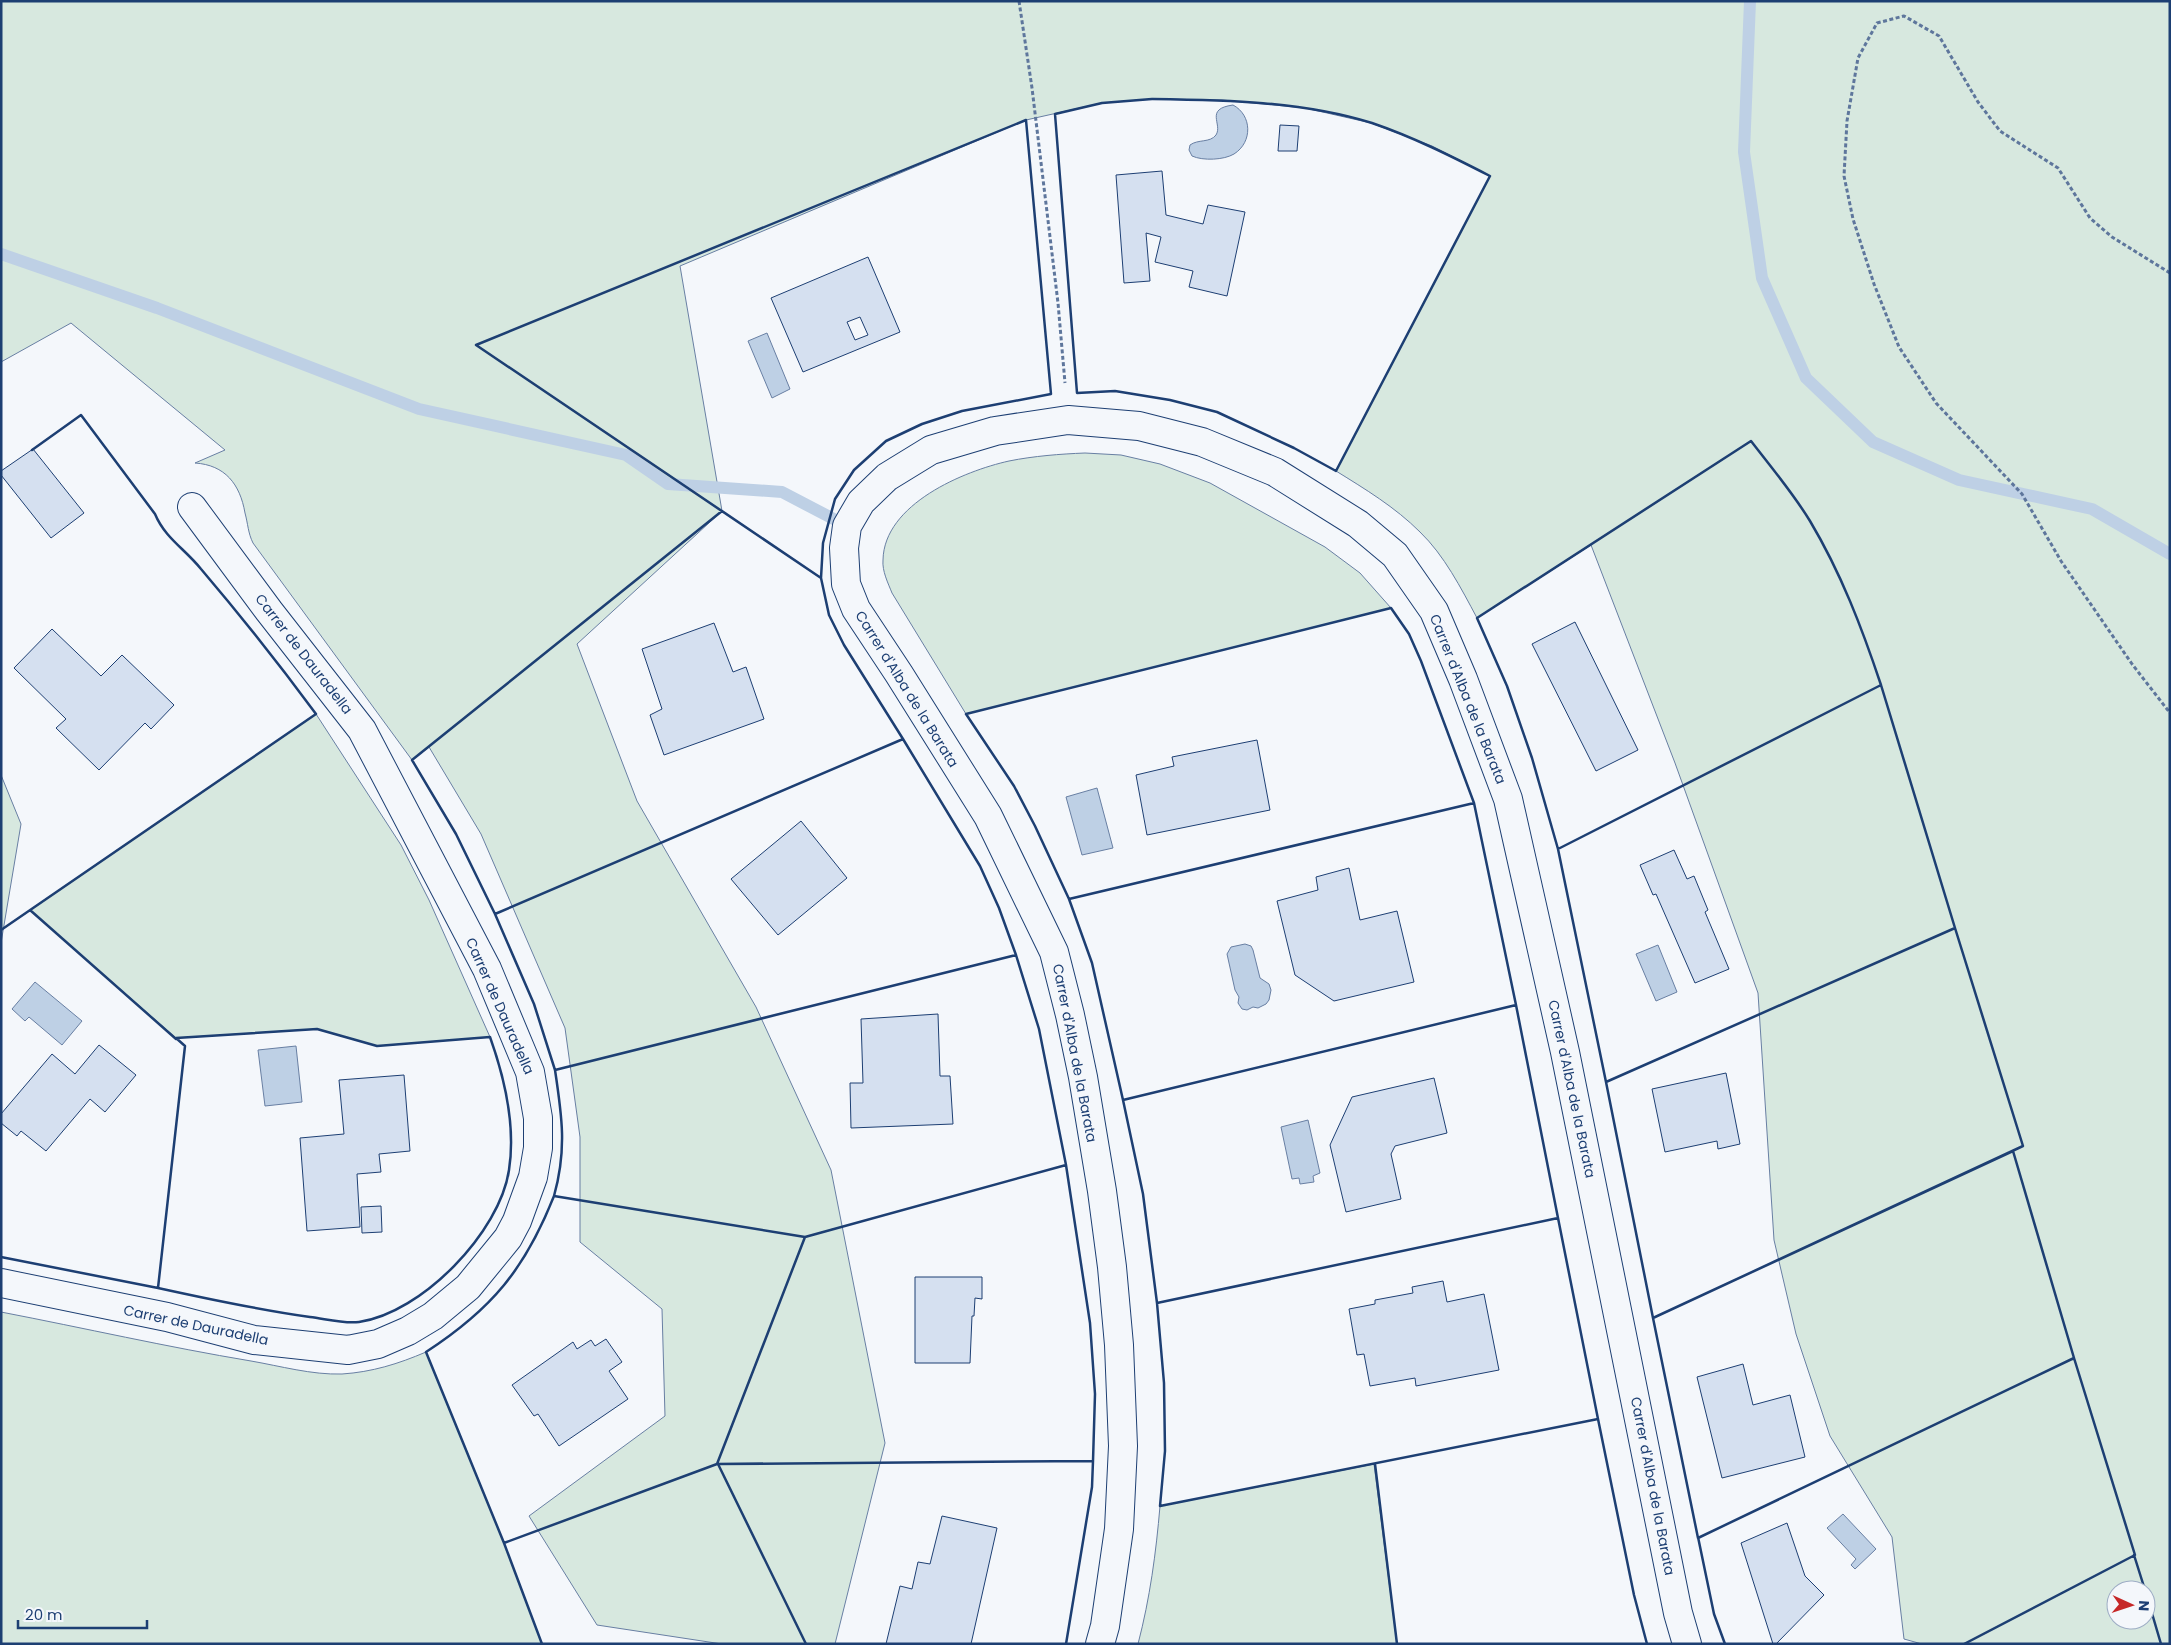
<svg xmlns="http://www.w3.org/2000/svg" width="2171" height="1645" font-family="Poppins,sans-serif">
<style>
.green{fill:#d7e8df;stroke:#687fa3;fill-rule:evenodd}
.water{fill:#bed0e5;stroke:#687fa3}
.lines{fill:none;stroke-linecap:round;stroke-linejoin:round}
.stream{stroke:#bed0e5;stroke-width:12}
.building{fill:#d5e0f0;stroke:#1d3f73;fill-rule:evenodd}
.street-casing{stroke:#1d3f73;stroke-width:30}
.path{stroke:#5e769c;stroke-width:3;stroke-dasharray:4 2.5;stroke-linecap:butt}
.street{stroke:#f4f7fb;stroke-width:28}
.wall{stroke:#1d3f73;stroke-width:2.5}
.labels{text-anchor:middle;stroke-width:4;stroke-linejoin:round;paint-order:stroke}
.street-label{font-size:14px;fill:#1d3f73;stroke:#f4f7fb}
</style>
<rect width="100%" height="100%" fill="#f4f7fb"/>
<path class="green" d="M1,1H2170V1644H1922L1904,1639L1892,1537L1830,1436L1796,1334L1774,1240L1758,993L1675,763L1591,545L1477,618C1461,588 1444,555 1420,532C1395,507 1365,489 1336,471L1490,176L1432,146L1371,123L1305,108L1222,100L1152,99L1102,103L1026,120L680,266L722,511L577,644L637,801L756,1007L831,1170L885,1443L835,1644H722L597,1625L529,1516L665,1416L662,1309L580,1242V1137L565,1028L481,834L429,747L412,760L253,543C248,533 248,524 245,513C240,484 225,465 195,463L225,450L71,323L1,362ZM2116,1590H2146V1620H2116Z
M1085,453L1121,455L1160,464L1210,483L1325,547L1360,573L1391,608L966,714L892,593C888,583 882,571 883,560C884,504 964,471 1009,461C1034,456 1060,454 1085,453Z
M316,714L401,845L429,900L490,1037L377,1046L317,1029L176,1038L30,910Z
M1,775L21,824L1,943Z
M1,1312C84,1328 167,1347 251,1361C280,1366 312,1375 342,1374C372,1372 398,1364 426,1352L504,1543L542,1644H1Z
M1374,1464L1397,1644H1138C1150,1598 1156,1553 1160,1506Z"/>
<path class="water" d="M1233,105C1252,115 1253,142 1234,154C1224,160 1203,161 1192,156L1189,150L1190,145C1198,139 1210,143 1216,135C1223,124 1204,109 1233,105Z
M767,333L790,389L772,398L748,341Z
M1097,788L1113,848L1082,855L1066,797Z
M1245,944L1251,946L1253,950L1260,978L1269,984L1271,990L1269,1000L1266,1004L1258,1008L1253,1007L1247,1010L1242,1009L1238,1003L1239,997L1235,990L1227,954L1231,947Z
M1658,945L1677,992L1656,1001L1636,954Z
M35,982L82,1021L62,1045L29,1017L25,1021L12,1009Z
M296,1046L302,1102L265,1106L258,1050Z
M1308,1120L1320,1173L1313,1176L1314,1182L1300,1184L1299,1178L1292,1179L1281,1127Z
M1843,1514L1876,1549L1855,1569L1851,1565L1856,1559L1827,1528Z"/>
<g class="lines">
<path class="stream" d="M1750,1L1744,152L1762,278L1806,378L1873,442L1959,480L2092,509L2170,554
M1,254L157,308L419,409L626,455L668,484L782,492L847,526"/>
</g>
<path class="building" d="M1280,125L1299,126L1297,151H1278Z
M1162,171L1166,215L1203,224L1208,205L1245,212L1227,296L1189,287L1193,271L1155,262L1161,237L1146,233L1150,281L1124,283L1116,175Z
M868,257L900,332L803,372L771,298ZM860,317L868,335L855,340L847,322Z
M33,449L84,513L51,538L1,475V471Z
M1575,622L1638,750L1596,771L1532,644Z
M714,623L733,672L746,667L764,719L664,755L650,715L662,709L642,649Z
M52,629L101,676L122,655L174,705L151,729L145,723L99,770L56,728L66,719L14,668Z
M1257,740L1270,810L1147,835L1136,775L1174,766L1172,757Z
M801,821L847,878L778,935L731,879Z
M1674,850L1687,879L1694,876L1708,910L1705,912L1729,969L1695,983L1656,894L1653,895L1640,865Z
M1349,868L1360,920L1397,911L1414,982L1334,1001L1295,975L1277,901L1318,890L1316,877Z
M938,1014L940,1076H950L953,1124L851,1128L850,1083H863L861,1019Z
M99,1045L136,1075L105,1112L90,1099L46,1151L21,1131L17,1136L1,1123V1114L52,1054L75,1074Z
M1726,1073L1740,1144L1718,1149L1717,1141L1665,1152L1652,1089Z
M404,1075L410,1151L379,1154L381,1172L357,1174L360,1227L307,1231L300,1138L344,1134L339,1080Z
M1434,1078L1447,1133L1395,1146L1391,1154L1401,1199L1346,1212L1330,1145L1352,1097Z
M381,1206L382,1232L362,1233L361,1207Z
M915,1277H982V1299L975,1298L974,1316H972L970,1363H915Z
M1443,1281L1447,1302L1484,1294L1499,1370L1416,1386L1415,1378L1370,1386L1364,1354L1357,1355L1349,1309L1375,1304V1300L1413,1293L1412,1287Z
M606,1339L622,1362L609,1371L628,1399L559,1446L538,1414L534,1416L512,1385L573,1342L577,1349L591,1340L595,1346Z
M1743,1364L1753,1405L1790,1395L1805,1457L1722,1478L1697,1377Z
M942,1516L997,1528L971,1644H886L900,1586L912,1589L918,1562L930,1564Z
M1787,1523L1805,1576L1824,1595L1776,1644H1773L1741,1543Z"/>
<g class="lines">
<g class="street-casing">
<path id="street" d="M1,1283L167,1317L254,1340L348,1350L378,1344L408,1331L433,1316L468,1287L508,1238L517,1221L533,1177L538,1148V1118L530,1072L487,969L362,730L269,611L192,507
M1100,1644L1105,1626L1119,1529L1123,1446L1119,1345L1112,1267L1102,1191L1083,1077L1070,1015L1054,952L988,816L899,674L856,609L846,584L844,548L847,526L861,502L887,477L931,450L995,431L1068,420L1139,426L1202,442L1275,472L1358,524L1395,555L1434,611L1463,679L1508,799L1565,1052L1678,1613L1687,1644"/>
</g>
<path class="path" d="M1019,1L1032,88L1058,303L1065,383
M2170,273L2112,237L2090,218L2058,168L2000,131L1978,102L1939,36L1904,16L1877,23L1858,58L1847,121L1844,176L1853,219L1874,284L1899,347L1936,403L2022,494L2061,561L2132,664L2170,713"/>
<use href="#street" class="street"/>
<path class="wall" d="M1152,99C1225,100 1301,101 1372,123C1413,137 1451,156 1490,176L1336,471L1294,448L1217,412L1170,400L1115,391L1077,393L1055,114L1102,103Z
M1026,120L1051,394L962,411L922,424L886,441L854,470L835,499L823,543L821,578L476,345Z
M1751,441C1771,467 1793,493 1810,521C1841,573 1862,628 1881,685L1558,849L1532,758L1507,686L1477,618Z
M722,511L821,578L829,615L844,645L903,739L495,914L456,834L412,760Z
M1391,608L1409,634L1421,661L1474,803L1069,899L1035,826L1014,786L966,714Z
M1881,685L1955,928L1606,1082L1558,849Z
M903,739L980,866L999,908L1016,955L555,1070L534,1004L495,914Z
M1474,803L1516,1005L1123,1100L1092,963L1069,899Z
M30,910L176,1039
M1955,928L2023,1146L1653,1318L1606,1082Z
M1,930L316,714C279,664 241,616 201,569C185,549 165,538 155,514L81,415L32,450
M1016,955L1039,1029L1066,1165L805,1237L554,1196C567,1150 562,1116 555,1070Z
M1516,1005L1558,1218L1157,1303L1143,1194L1123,1100Z
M317,1029L377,1046L490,1037C505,1079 516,1125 509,1170C500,1232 422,1313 359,1322C344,1324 326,1319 310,1317C259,1310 208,1299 158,1288L185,1046L176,1038Z
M2013,1151L2074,1358L1698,1538L1653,1318Z
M1066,1165L1090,1323L1095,1394L1093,1461L717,1464L805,1237Z
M554,1196L805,1237L717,1464L504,1543L426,1352C492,1309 525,1269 554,1196Z
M1558,1218L1598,1419L1160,1506L1165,1451L1164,1383L1157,1303Z
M1,1257L158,1288V1286
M1598,1419L1634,1595L1647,1644
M718,1464L806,1644
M1375,1464L1397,1644
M1698,1537L1714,1614L1725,1644
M504,1543L542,1644
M2134,1555L2145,1590
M2146,1593L2161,1644
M1066,1644L1092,1487L1093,1461
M1964,1644L2135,1555L2074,1358L2073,1359"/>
</g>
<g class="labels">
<g class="street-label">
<text transform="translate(304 654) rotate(52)" y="5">Carrer de Dauradella</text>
<text transform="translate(907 689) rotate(58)" y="5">Carrer d'Alba de la Barata</text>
<text transform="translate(1468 699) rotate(68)" y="5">Carrer d'Alba de la Barata</text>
<text transform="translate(500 1006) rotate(66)" y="5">Carrer de Dauradella</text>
<text transform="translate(1075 1053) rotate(79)" y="5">Carrer d'Alba de la Barata</text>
<text transform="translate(1572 1089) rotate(78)" y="5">Carrer d'Alba de la Barata</text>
<text transform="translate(196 1325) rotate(12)" y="5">Carrer de Dauradella</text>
<text transform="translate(1653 1486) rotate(79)" y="5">Carrer d'Alba de la Barata</text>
</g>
</g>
<rect width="2171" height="1645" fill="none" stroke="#1d3f73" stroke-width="5"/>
<g transform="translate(2131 1605) rotate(93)"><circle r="24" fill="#f4f7fb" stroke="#9eadc5"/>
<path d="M0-4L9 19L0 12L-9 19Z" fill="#c62828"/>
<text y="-8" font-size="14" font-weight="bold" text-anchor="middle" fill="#1d3f73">N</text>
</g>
<path d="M18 1620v8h129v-8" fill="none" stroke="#1d3f73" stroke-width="2.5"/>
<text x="25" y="1620" font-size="15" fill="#1d3f73" stroke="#f4f7fb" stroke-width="4" paint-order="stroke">20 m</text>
</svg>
